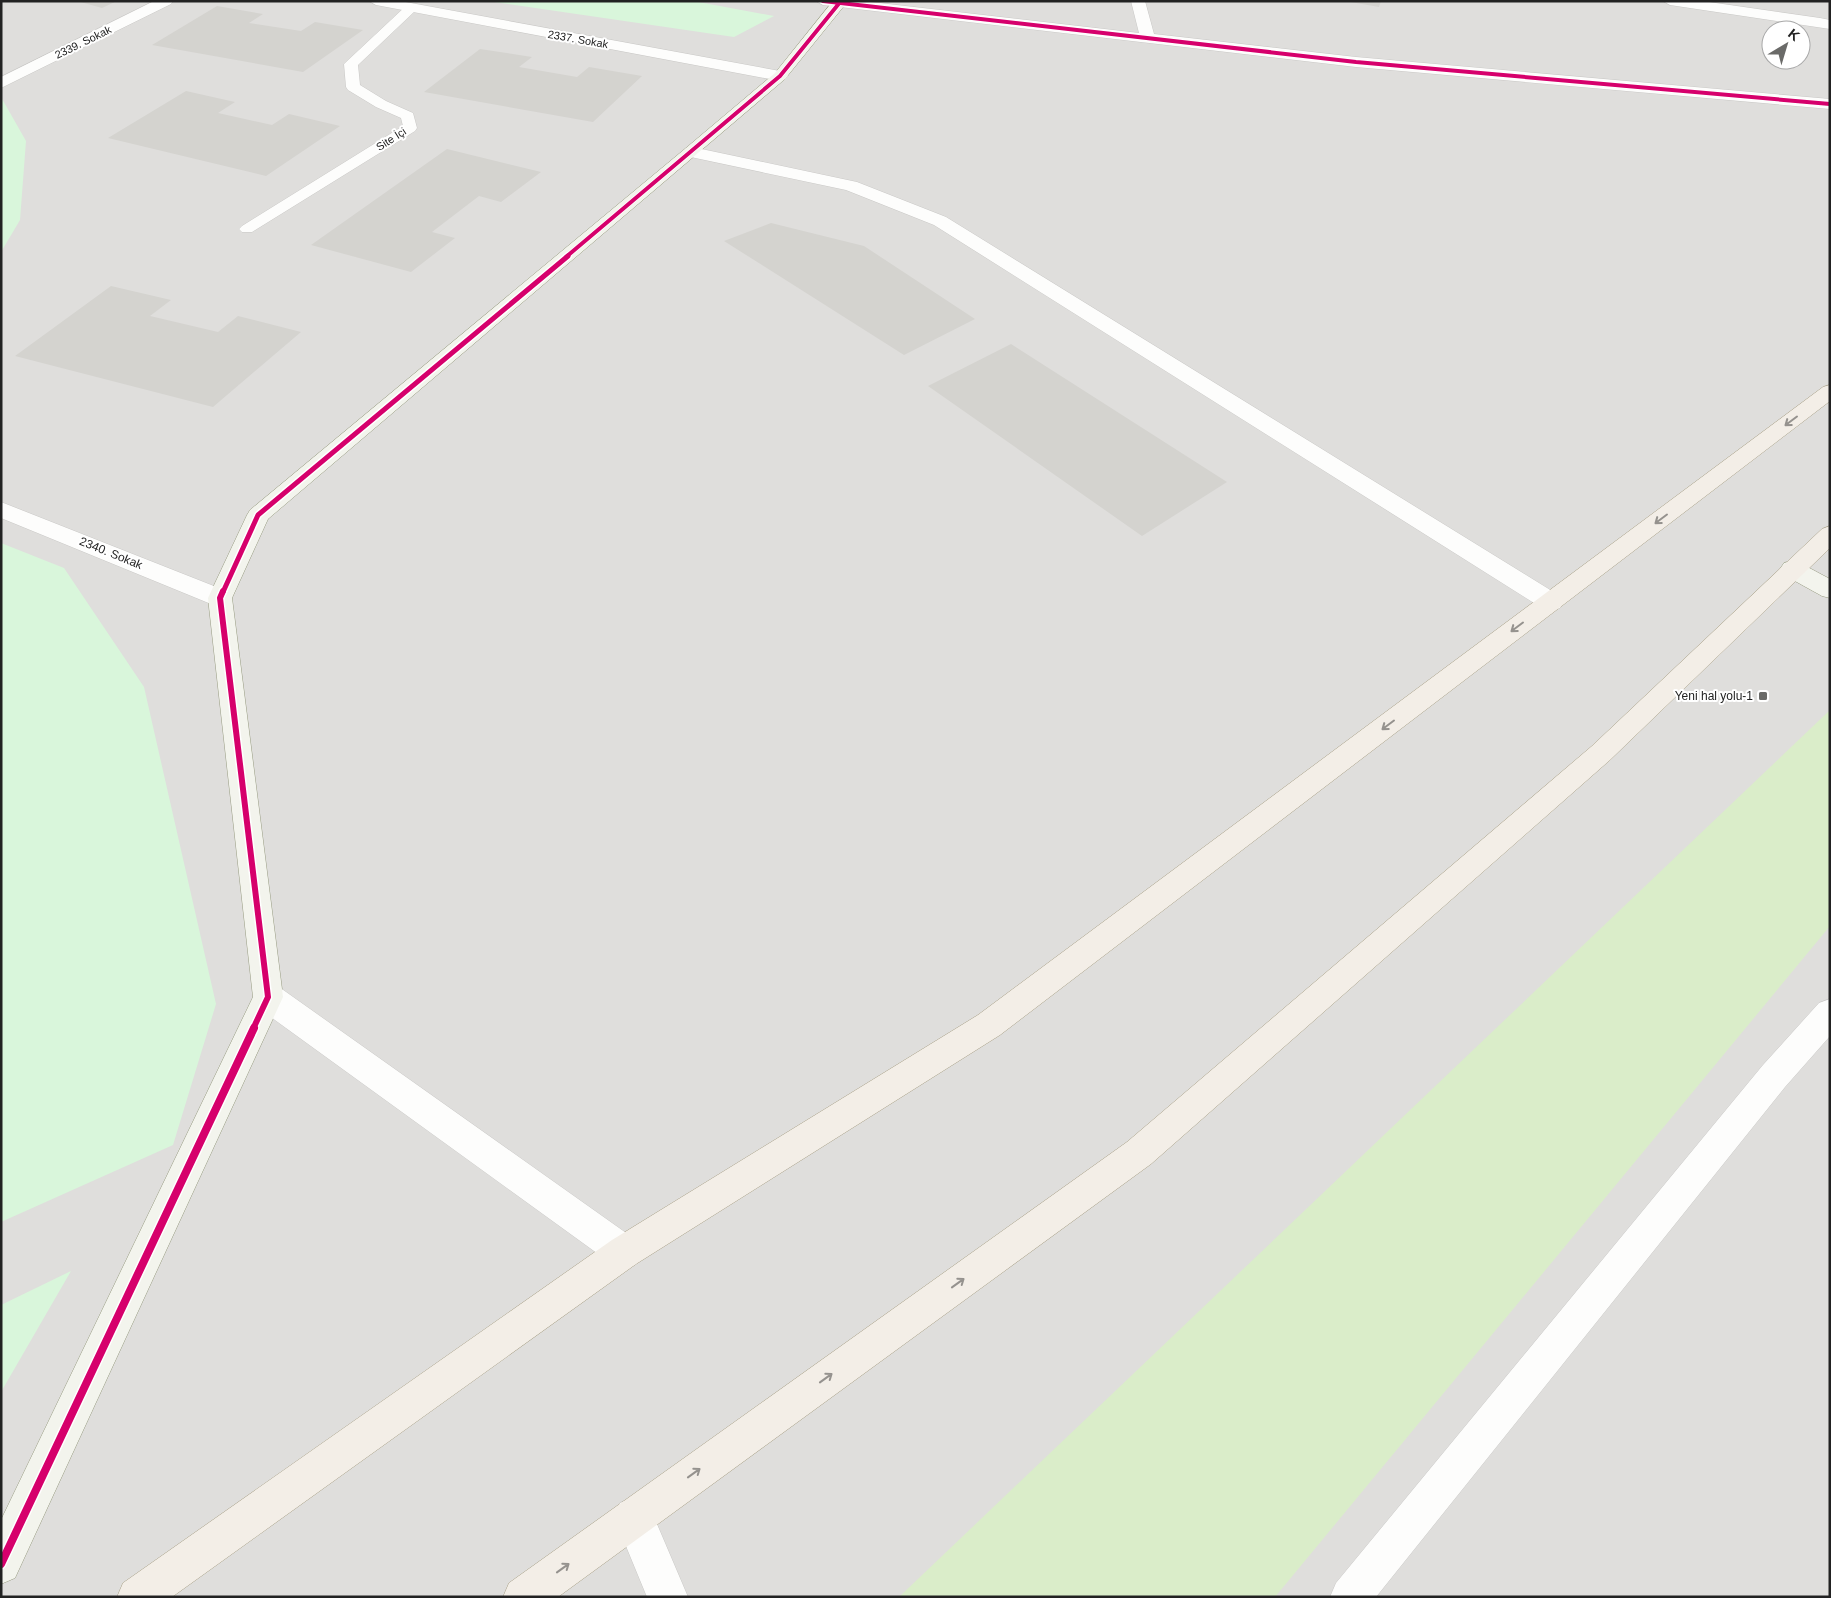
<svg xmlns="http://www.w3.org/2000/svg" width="1831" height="1598" font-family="Arial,sans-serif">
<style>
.residential{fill:#dfdedc;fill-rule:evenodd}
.grass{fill:#daedc9}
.park{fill:#d9f6db}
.building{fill:#d4d3cf}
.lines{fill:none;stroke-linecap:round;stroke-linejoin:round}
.lane-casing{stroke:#c9c8c6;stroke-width:1}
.street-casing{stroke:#c9c8c6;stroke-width:1}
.secondary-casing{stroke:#979b81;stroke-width:1}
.primary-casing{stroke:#a79f86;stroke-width:1}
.lane{fill:#fdfdfc;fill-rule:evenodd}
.street{fill:#fdfdfc;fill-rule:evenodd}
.secondary{fill:#f3f4ed;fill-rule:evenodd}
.primary{fill:#f3eee7;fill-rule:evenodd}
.cycleway-far3-casing{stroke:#fff;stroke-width:5.5}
.cycleway-far2-casing{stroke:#fff;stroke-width:8}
.cycleway-far1-casing{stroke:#fff;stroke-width:9}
.cycleway-casing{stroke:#fff;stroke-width:11}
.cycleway-far3{stroke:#d6006c;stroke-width:4}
.cycleway-far2{stroke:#d6006c;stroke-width:5}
.cycleway-far1{stroke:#d6006c;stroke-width:6}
.cycleway{stroke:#d6006c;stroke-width:8}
.oneway{stroke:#95928e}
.poi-dot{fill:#6a6a68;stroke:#fff;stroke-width:2}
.labels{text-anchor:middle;stroke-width:4;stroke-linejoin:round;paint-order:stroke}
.far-street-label{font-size:11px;fill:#222;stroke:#fff}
.street-label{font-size:12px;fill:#222;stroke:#fff}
.poi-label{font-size:12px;fill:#222;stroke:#fff;text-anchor:end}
</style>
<rect width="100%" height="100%" fill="#f0efea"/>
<path class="residential" d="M1,1H1830V1597H1ZM1771,30H1801V60H1771Z"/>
<path class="grass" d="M1830,710V926L1275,1597H899Z"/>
<path class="park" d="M487,1H693L774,16L734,37Z
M1,97L26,141L20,220L1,252Z
M1,543L64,568L144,687L216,1004L173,1145L1,1222Z
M71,1271L1,1392V1305Z"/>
<path class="building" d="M77,1H117L102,8Z
M1345,1H1381L1379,7Z
M217,6L263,14L249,23L301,31L315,22L363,30L303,72L152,45Z
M480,49L532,57L519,67L577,77L589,67L642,76L593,122L424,92Z
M186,91L235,102L218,113L272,125L289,114L340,126L266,176L108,138Z
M447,149L541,172L501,202L479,196L432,232L455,238L411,272L311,245Z
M771,223L864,246L975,319L904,355L724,241Z
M111,286L171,300L150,316L218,332L238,316L301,332L213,407L15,356Z
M1011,344L1227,482L1142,536L928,386Z"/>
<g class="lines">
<g class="lane-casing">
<path id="lane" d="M411,4L417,8L415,11L358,65L360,85L386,101L413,113L417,128L415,131L252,232H242L239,229L242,226L403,126L401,118L376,107L348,90L346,87L344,64L407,5Z"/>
</g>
<g class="street-casing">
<path id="street" d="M154,1H173L171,4L1,88V77Z
M369,1H400L780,71L785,73L788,76L785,79L780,81L376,5Z
M816,1H862L1139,33L1131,1H1145L1154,34L1356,57L1830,99V109L1356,67L823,5Z
M1663,1H1702L1820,18L1830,20V29L1670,5Z
M692,147L857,182L946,217L1560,596L1563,602L1560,608L1551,611L1542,608L934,225L846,190L686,156L684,152L686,148Z
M1,502L229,592L232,598L229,604L220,606L211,604L1,518Z
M268,983L279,987L636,1240L642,1252L636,1264L624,1270L612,1264L257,1007L253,997L257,987Z
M1830,999V1036L1785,1087L1376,1597H1330L1336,1583L1763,1065L1819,1003Z
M634,1497L648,1503L688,1597H647L614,1517L620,1503Z"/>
</g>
<g class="secondary-casing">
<path id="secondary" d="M833,1H848L785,79L268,519L232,598L283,997L15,1578L1,1584V1520L253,997L208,598L247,515L250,510L686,148L775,73Z
M1792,561L1800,563L1830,579V598L1822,596L1784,575L1780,569L1784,563Z"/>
</g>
<g class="primary-casing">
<path id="primary" d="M1830,385V401L1000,1035L636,1264L172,1597H117L123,1583L612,1240L978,1015L1823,387Z
M1830,526V548L1610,760L1151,1164L558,1597H503L509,1583L1127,1142L1592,746L1822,529Z"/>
</g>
<use href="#lane" class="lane"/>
<use href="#street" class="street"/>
<use href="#secondary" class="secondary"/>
<use href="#primary" class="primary"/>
<g class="cycleway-far3-casing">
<path id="cycleway-far3" d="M823,1L1356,62L1830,104
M566,257L780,76L841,1"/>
</g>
<g class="cycleway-far2-casing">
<path id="cycleway-far2" d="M223,592L258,515L568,256"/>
</g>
<g class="cycleway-far1-casing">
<path id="cycleway-far1" d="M223,591L220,598L268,997L253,1029"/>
</g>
<g class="cycleway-casing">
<path id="cycleway" d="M1,1564L254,1028"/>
</g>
<use href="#cycleway-far3" class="cycleway-far3"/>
<use href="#cycleway-far2" class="cycleway-far2"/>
<use href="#cycleway-far1" class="cycleway-far1"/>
<use href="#cycleway" class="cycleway"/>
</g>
<defs><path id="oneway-shaft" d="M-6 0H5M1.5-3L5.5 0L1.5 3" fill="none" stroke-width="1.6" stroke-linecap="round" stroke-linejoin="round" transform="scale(1.25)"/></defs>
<g class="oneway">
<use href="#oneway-shaft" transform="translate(1791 421) rotate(143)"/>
<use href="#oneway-shaft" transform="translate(1661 519) rotate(143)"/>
<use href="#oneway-shaft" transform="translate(1517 627) rotate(143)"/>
<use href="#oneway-shaft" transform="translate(1388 725) rotate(143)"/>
<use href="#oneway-shaft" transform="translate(958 1283) rotate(-36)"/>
<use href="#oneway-shaft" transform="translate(826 1378) rotate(-36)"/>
<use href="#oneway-shaft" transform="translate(694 1473) rotate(-36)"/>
<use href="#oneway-shaft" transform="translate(563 1568) rotate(-36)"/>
</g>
<rect class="poi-dot" x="1758" y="691" width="10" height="10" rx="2.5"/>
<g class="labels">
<g class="far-street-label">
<text transform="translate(578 39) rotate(10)" y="4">2337. Sokak</text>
<text transform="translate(83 42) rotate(-26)" y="4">2339. Sokak</text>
<text transform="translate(391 139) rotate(-33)" y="4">Site İçi</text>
</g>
<g class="street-label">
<text transform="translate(111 553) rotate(22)" y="4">2340. Sokak</text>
</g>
<g class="poi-label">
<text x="1753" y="700">Yeni hal yolu-1</text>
</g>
</g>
<rect width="1831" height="1598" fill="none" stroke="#222222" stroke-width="5"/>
<g transform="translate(1786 45) rotate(38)"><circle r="24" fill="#ffffff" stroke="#a7a7a7"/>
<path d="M0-4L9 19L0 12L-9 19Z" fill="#6a6a68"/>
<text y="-8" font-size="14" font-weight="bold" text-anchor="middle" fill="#222222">K</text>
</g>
</svg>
